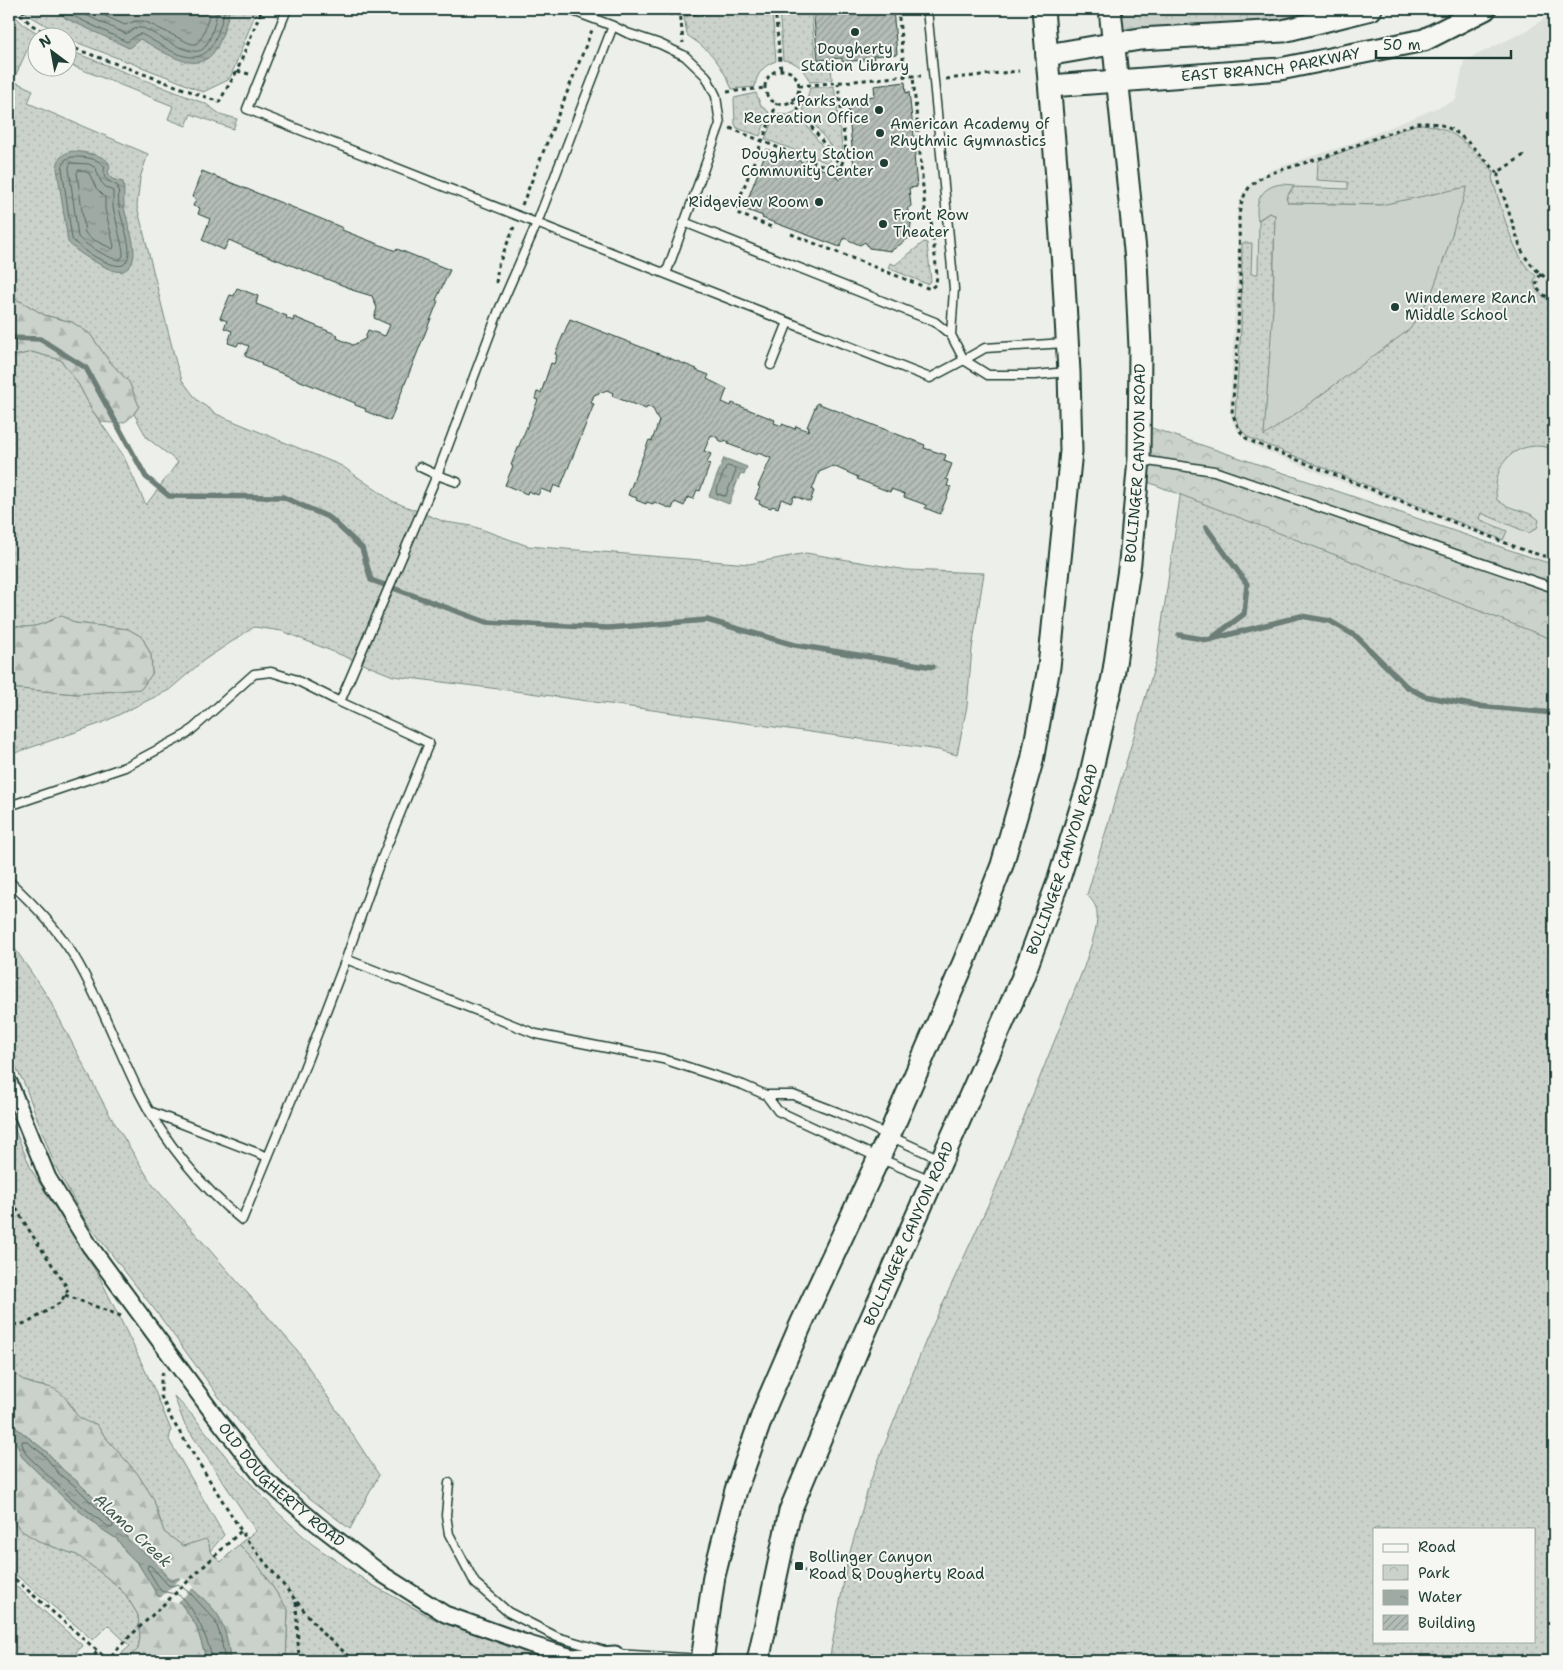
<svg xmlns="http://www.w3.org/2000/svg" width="1563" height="1670" font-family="'Shantell Sans',sans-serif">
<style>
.built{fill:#dce0db}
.grass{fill:url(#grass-dots);stroke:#758880;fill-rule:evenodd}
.forest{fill:url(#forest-firs);stroke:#758880}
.park{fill:url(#park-crowns);stroke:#758880}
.pitch{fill:#cbd2cc;stroke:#758880}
.water{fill:url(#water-ripples);stroke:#6c7e77}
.pier{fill:#edefea}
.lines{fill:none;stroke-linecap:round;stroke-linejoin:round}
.shore{stroke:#526961;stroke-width:1}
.stream{stroke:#6c7e77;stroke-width:5.5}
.building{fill:url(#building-hatch);stroke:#1f3d34}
.lane-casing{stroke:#1f3d34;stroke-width:11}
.street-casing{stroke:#1f3d34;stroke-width:19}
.secondary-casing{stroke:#1f3d34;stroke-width:25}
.path{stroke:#1f3d34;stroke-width:3;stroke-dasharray:4 4;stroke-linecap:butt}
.lane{stroke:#f6f6f2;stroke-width:8}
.street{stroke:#f6f6f2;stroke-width:15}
.secondary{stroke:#f6f6f2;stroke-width:21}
.poi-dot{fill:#1f3d34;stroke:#f6f6f2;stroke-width:2}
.labels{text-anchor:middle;stroke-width:4;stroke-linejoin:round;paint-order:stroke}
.poi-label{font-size:15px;fill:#1f3d34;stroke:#f6f6f2;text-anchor:start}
.street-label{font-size:15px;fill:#1f3d34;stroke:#f6f6f2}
.water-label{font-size:16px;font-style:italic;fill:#3f5850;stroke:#f6f6f2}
</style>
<defs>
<pattern id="grass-dots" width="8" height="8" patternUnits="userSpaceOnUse" patternTransform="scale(1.25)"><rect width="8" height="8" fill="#cbd2cc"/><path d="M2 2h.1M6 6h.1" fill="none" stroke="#aeb5b0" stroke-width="1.8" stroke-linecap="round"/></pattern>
<pattern id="forest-firs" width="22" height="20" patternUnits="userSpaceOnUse" patternTransform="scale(1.25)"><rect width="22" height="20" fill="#cbd2cc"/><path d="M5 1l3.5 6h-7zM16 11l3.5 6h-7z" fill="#aeb5b0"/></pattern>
<pattern id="park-crowns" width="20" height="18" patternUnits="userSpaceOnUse" patternTransform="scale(1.25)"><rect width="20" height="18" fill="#cbd2cc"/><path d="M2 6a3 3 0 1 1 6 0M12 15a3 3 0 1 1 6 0" fill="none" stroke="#aeb5b0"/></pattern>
<pattern id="water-ripples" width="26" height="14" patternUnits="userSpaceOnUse" patternTransform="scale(1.25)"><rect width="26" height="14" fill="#9faaa4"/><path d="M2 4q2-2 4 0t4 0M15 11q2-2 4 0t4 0" fill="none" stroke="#818c86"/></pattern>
<pattern id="building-hatch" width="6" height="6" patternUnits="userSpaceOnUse" patternTransform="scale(1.25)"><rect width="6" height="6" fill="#b4bdb8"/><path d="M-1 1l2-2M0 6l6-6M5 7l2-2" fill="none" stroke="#929b96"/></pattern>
</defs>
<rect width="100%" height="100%" fill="#edefea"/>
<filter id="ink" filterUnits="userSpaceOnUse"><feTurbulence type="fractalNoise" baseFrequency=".02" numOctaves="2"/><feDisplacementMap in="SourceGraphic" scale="10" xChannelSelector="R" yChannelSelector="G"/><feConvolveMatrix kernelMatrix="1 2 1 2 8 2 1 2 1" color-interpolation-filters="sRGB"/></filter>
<g filter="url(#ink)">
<path class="built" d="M1554,11V564L1309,469L1252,445L1245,440L1234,425L1231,416L1230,404L1237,272V211L1243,193L1248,186L1255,179L1270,170L1347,145L1456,100L1464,61L1528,30Z"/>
<path class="grass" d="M21,9H257L231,76L228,80L203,92L173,79L73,41L30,16Z
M757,9H770L772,11L776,61C764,65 756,74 755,87L732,89C725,73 717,58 703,47C698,42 692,39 687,35L684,16Z
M779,9H811L816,66L831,64L832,80L810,82C804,70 797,61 783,60Z
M9,10L23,24L44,37L38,38L37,52L28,48L13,81L33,90L28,103L148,154L140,178L137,206L176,363L182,380L197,400L216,414L342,466L392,501L445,522L472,526L528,546L749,564L806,553L907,570L984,573L972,649L967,706L957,755L939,750L523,692L393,676L282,631L254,627L204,660L169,690L102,723L9,755V688L77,694L141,689L152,674L151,655L142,637L128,629L75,623L61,615C44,625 29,630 9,625V357L32,352L61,360L79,385L92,410L123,455L146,505L178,462L147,438L134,414L139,406L129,382L109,361L90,334L72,322L44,315L22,302L9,297Z
M68,50L206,104L220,114L237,119L233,129L191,114L186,126L168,119L173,106L68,64Z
M834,86L843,153H836L802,108L807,100L810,88Z
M756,93L761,106L769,112L760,136L737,128L735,124L734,98Z
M796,111L831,158L828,163L765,139L775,114L788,115Z
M1421,124C1455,127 1471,149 1494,171L1492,178C1501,205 1513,260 1536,276C1529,290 1545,297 1554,304V449C1518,437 1490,463 1497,500C1511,511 1530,510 1539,520L1537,528L1529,533L1481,513L1479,519L1507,531L1503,540L1250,438C1242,433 1238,425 1235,416L1241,329L1242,243H1252L1251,274H1258L1259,220L1269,213L1275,215L1273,299L1381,205L1287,203L1286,198L1294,187L1348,189V182L1317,180L1318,161L1414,125Z
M924,242L927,243L931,281L927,284L888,268L890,263L895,265Z
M1179,469L1554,595V1661H829L848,1559L870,1482L926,1340L994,1192L1084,967C1088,953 1099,927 1097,912C1096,905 1092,900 1087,895L1157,658L1180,497ZM1374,1529H1534V1641H1374Z
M9,940L48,997L108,1112L152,1184L297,1350L379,1475L350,1529L294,1486L225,1405L158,1314L85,1220L55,1166L24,1083L9,1055Z
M9,1116L32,1171L100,1278L133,1345L154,1389L171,1430L169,1440L224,1535L210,1551L209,1544L183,1546L164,1532L153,1498L145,1486L137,1473L106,1438L96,1424L88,1423L77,1416L69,1402L46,1386L36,1385L23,1380L9,1370Z
M174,1396L193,1416L228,1459L275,1510L312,1544L369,1583L434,1619L551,1661H286L288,1610L260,1568L239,1544L256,1531L184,1423Z
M9,1515L22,1531L42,1543L77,1555L113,1582L126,1595L138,1615L140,1637L138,1649L126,1661H113L130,1646L108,1625L93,1640L9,1569Z
M9,1580L83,1646L76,1652L78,1658L82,1661H9Z"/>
<path class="forest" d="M9,297L22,302L44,315L72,322L90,334L109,361L129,382L139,406C126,426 123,424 101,422L92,410L79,385L61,360L32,352L9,357Z
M61,615L75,623L128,629L142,637L151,655L152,674L141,689L77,694L9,688V625C29,630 44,625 61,615Z
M9,1370C17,1376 26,1383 37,1385C43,1387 50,1386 56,1390C74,1400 70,1421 96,1424L106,1438L137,1473L153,1498L164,1532L183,1546L206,1539L209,1544L210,1551L221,1562L239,1544L260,1568L288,1610L286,1661H230C229,1647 226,1632 220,1619C215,1607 189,1586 178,1578L171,1581L151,1558L128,1540L122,1526L78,1482L63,1470L47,1452L9,1422Z
M9,1436L17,1444L22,1457L66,1500L103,1530L117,1539L126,1552L139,1565L158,1596L179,1601L196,1625L207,1661H126L138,1649L140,1637L138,1615L126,1595L113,1582L77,1555L42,1543L22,1531L9,1515Z"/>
<path class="park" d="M1110,9H1371L1113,43Z
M1140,424L1554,565V640L1135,477Z"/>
<path class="pitch" d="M1282,184L1294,185L1286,198L1288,203L1381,205L1467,187L1445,256L1431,295L1410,329L1298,412L1264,436L1273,308L1275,215L1269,213L1258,220C1254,201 1262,186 1282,184Z"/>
<path class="water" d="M59,9H230C227,20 224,32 219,43C202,82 165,52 140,39L129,48L65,18Z
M72,151C82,152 118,155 108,172L112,179L123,182C125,190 123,197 124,205C125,222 143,255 128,268C120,275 111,270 103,266C90,259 77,253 68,242L57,168C58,158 62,154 72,151Z
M724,458L747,467L744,475L740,474L729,504L709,496Z
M9,1422L47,1452L63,1470L78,1482L122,1526L128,1540L151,1558L170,1581L178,1578C189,1586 215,1607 220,1619C226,1632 229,1647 230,1661H207L196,1625L179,1601L158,1596L139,1565L126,1552L117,1539L103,1530L66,1500L22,1457L17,1444L9,1436Z"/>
<path class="pier" d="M182,1577L194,1587L177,1603L159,1599Z"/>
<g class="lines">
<path class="shore" d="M65,9L69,14L127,42L137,35L141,34C164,45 197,75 214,42C219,32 222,20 225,9
M73,9L126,34L136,28H143C155,33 191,59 203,49C212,40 215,21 218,9
M90,9L125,25L135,21H144L189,43C192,44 195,45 197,43C204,39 208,16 211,9
M72,157C84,157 97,157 105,167C101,180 109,181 118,186C119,192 118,199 119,205C120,222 138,254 123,265C111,269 80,249 72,239L62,168L65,160Z
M71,163L89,164L96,168C99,179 101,186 113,191V207L123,251V256L120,260C111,260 84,244 78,237L69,168Z
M79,170L89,173L96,188L105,197V209L114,246L113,249L92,239L85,233L77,173Z
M728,466L735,468L736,471L726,495L724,496L717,494L716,491L726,467Z
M23,1441H26L44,1455L59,1474L75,1486L113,1524V1527L110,1528L106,1525L69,1496L26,1454L22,1444Z
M212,1661C211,1645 195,1610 183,1598C178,1593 167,1593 161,1591L147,1568L148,1565L151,1566L168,1585L172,1586L178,1584L191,1594L215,1620L221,1638L225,1661"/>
<path class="stream" d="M9,338L40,339L86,368L146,477L169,496L283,497L330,518L362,548L371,580L486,622L608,628L707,620L795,645L933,667
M1206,527L1247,584L1244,614L1212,638
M1179,635L1208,640L1301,616L1330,621L1357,637L1406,686L1424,696L1476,706L1554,713"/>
</g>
<path class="building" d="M813,9H873V10L893,9L897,54L873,56L874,59L842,62V58L818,60Z
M905,82L906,93L909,92L916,155H914L917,187L909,188L911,206L907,209L912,216L909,238L891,251L869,248L865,242L860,245L844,238L840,247L762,218L763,216L744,209L767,149L830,172L829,173L836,176L839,180L854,168L848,106H853L852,98L875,96L874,86Z
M202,171L319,218L343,228L342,230L396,251L397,249L450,270L436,300L438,301L390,421L365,411L366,409L355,405V403L261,365L262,363L245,356L249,346L239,342L237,346L228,343L232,331L224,328L227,321L220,318L230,295L234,296L237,288L258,296L256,304L287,316L286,318L293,321L294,317L338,335L337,338L353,345L365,339L368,330L385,336L390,325L374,318L377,308L372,296L352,290V289L260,253V254L229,240L224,250L202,240L210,219L198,214L200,208L193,206L196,199L192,197Z
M570,319L697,369L696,370L709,375L707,379L727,389L722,402L731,406L732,403L775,420L774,423L782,426V424L795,429L796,426L808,431L809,427H807L817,403L925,445L924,448L946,455L944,461L952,464L946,479L949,480L947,486L951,487L940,514L925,508L926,505L904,497L905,494L891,489L890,492L857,479L858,477L833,466L819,472L812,490L814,491L810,502L794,496L791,503L781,499L778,508L772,506L771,508L759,504L760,501L755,499L760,487L758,486L771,458L758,453L757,455L728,444L729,442L725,440L724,442L718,440V438L711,435L704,451L711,454L707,463L710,464L700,491L697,490L693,499L688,497L684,506L675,502L672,509L654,502L653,504L647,502L646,504L636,500L637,498L628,495L649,440L652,441L659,421L653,409L647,406L646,409L612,396L613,393L607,390L594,395L591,403L594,404L560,488L554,485L551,493L541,489L538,495L528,491L527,494L505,485L513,466L511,465L538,400L535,399L537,392L541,393L551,363L554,364L557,355L555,354Z"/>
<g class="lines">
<g class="lane-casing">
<path id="lane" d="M287,9L247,109L930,378L964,360L951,335L935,322L684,222
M568,9L613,26
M927,9L954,289L951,335
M1065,343L985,348L964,360L988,375H1035L1067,372
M771,365L788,322
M1141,460L1214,471L1554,588
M457,482L437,475L499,310L537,223L613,26L627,33L660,44L685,56L706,76L716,96L720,124L666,274
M340,702L437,475L420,467
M9,806L125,767L187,734L254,674L271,672L294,679L340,702L429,743L377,870L346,959L300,1079L242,1220C202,1188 163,1140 140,1094C117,1048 100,999 74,956C56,927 33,904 9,881
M346,959L536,1034L663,1059L743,1085L766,1095L778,1111L879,1158L931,1180
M766,1095H793L837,1112L940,1159
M149,1111L268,1157
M449,1483L446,1515L449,1534L475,1583L508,1612L557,1637L615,1654L702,1659L718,1661"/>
</g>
<g class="street-casing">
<g id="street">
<path id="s1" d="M9,1082L48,1178L89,1245L215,1416L263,1478L316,1523L382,1574L445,1614L529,1644L572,1657L615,1654"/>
</g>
</g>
<g class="secondary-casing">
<g id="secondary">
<path d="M1047,55L1140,39L1283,31L1371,9"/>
<path id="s2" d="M1050,86L1280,69L1424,40L1485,9"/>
<path d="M702,1661L714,1576L736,1490L766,1405L802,1322L889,1136L964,962L1002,865L1032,761L1049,667L1071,451L1069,372L1063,266L1056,165L1043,9"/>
<path id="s3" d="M758,1661L790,1511L859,1346L1022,979L1058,882L1089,782L1113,677L1130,562L1139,459L1140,348L1136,260L1110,9"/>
</g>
</g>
<path class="path" d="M14,9L32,25L54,38
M23,9L24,17
M654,9C673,20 710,11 731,9
M680,9L683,43
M775,9L781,71
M898,9L905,77
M68,46L219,102L237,71
M765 87a17 17 0 1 1 34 0a17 17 0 1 1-34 0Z
M249,74L237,71L262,9
M946,79L1019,71
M799,86L908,76H921
M727,92L765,88
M792,101L847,174
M730,128L826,167L841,166L846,153L838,83
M1524,155L1500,171L1498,173V179L1521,249C1529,265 1540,274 1554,284
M1498,173C1483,158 1463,133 1444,126C1435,122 1425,123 1416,123L1327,156L1265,175L1250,186L1245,194L1241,204L1239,215L1240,284L1237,348L1232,413L1240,431L1246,438L1255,443L1526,551L1544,556L1554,555
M707,194L737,205
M522,205L592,30
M771,227L737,213V205L777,103
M791,234L930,289L936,284L937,275L931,220L925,210L913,76
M1541,274C1530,289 1542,293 1554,302
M496,283L498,266L514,227
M9,1194C25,1228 48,1257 68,1289L61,1302L29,1322L19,1325L9,1323
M65,1295L121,1316
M163,1372L161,1379V1396L172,1420L247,1540L323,1634L355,1661
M796,1569L805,1571
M9,1574L108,1660L125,1641L241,1531
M296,1602L299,1661
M89,1661L98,1651"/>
<use href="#lane" class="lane"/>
<use href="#street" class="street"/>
<use href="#secondary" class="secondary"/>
</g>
</g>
<g class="poi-dot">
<circle cx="855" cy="32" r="5"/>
<circle cx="879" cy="110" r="5"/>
<circle cx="880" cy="133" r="5"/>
<circle cx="884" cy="163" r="5"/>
<circle cx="819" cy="202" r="5"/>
<circle cx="883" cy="224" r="5"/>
<circle cx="1395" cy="307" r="5"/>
<rect x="794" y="1561" width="10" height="10" rx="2.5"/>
</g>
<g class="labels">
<g class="poi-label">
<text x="855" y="54" text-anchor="middle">Dougherty<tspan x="855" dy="17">Station Library</tspan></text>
<text x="869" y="106" text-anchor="end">Parks and<tspan x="869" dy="17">Recreation Office</tspan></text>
<text x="890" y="129">American Academy of<tspan x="890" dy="17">Rhythmic Gymnastics</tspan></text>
<text x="874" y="159" text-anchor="end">Dougherty Station<tspan x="874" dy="17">Community Center</tspan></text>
<text x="809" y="207" text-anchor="end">Ridgeview Room</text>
<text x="893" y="220">Front Row<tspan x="893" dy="17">Theater</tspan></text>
<text x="1405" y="303">Windemere Ranch<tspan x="1405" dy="17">Middle School</tspan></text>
<text x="809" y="1562">Bollinger Canyon<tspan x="809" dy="17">Road &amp; Dougherty Road</tspan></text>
</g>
<g class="street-label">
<text dy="5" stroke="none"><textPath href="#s2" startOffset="222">EAST BRANCH PARKWAY</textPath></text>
<text dy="5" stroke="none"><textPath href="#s3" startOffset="1265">BOLLINGER CANYON ROAD</textPath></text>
<text dy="5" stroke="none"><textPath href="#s3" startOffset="860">BOLLINGER CANYON ROAD</textPath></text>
<text dy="5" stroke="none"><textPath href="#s3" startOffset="455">BOLLINGER CANYON ROAD</textPath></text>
<text dy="5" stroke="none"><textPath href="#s1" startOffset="491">OLD DOUGHERTY ROAD</textPath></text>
</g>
<g class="water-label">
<text transform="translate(133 1530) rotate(43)" y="6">Alamo Creek</text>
</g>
</g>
<rect width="1563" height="1670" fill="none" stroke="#f6f6f2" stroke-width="30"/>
<rect x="15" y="15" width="1533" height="1640" fill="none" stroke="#1f3d34" stroke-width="2" filter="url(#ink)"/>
<rect x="1373" y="1528" width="162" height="115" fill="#f6f6f2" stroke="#a0aca6"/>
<rect x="1383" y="1544" width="25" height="8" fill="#f6f6f2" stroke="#a0aca6"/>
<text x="1418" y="1552" font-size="15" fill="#1f3d34">Road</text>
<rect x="1383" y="1565" width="25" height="15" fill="url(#park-crowns)" stroke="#a0aca6"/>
<text x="1418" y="1578" font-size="15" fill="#1f3d34">Park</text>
<rect x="1383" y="1590" width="25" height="15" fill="url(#water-ripples)" stroke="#a0aca6"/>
<text x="1418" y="1602" font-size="15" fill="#1f3d34">Water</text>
<rect x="1383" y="1615" width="25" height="15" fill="url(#building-hatch)" stroke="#a0aca6"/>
<text x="1418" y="1628" font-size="15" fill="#1f3d34">Building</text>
<g transform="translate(52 52) rotate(328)"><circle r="24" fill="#f6f6f2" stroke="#a0aca6"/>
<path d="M0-4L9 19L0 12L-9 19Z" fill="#1f3d34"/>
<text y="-8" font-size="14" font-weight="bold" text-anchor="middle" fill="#1f3d34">N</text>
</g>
<path d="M1376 50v8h135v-8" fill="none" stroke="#1f3d34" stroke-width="2.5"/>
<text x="1383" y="50" font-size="15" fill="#1f3d34" stroke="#f6f6f2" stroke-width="4" paint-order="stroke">50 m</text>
</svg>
